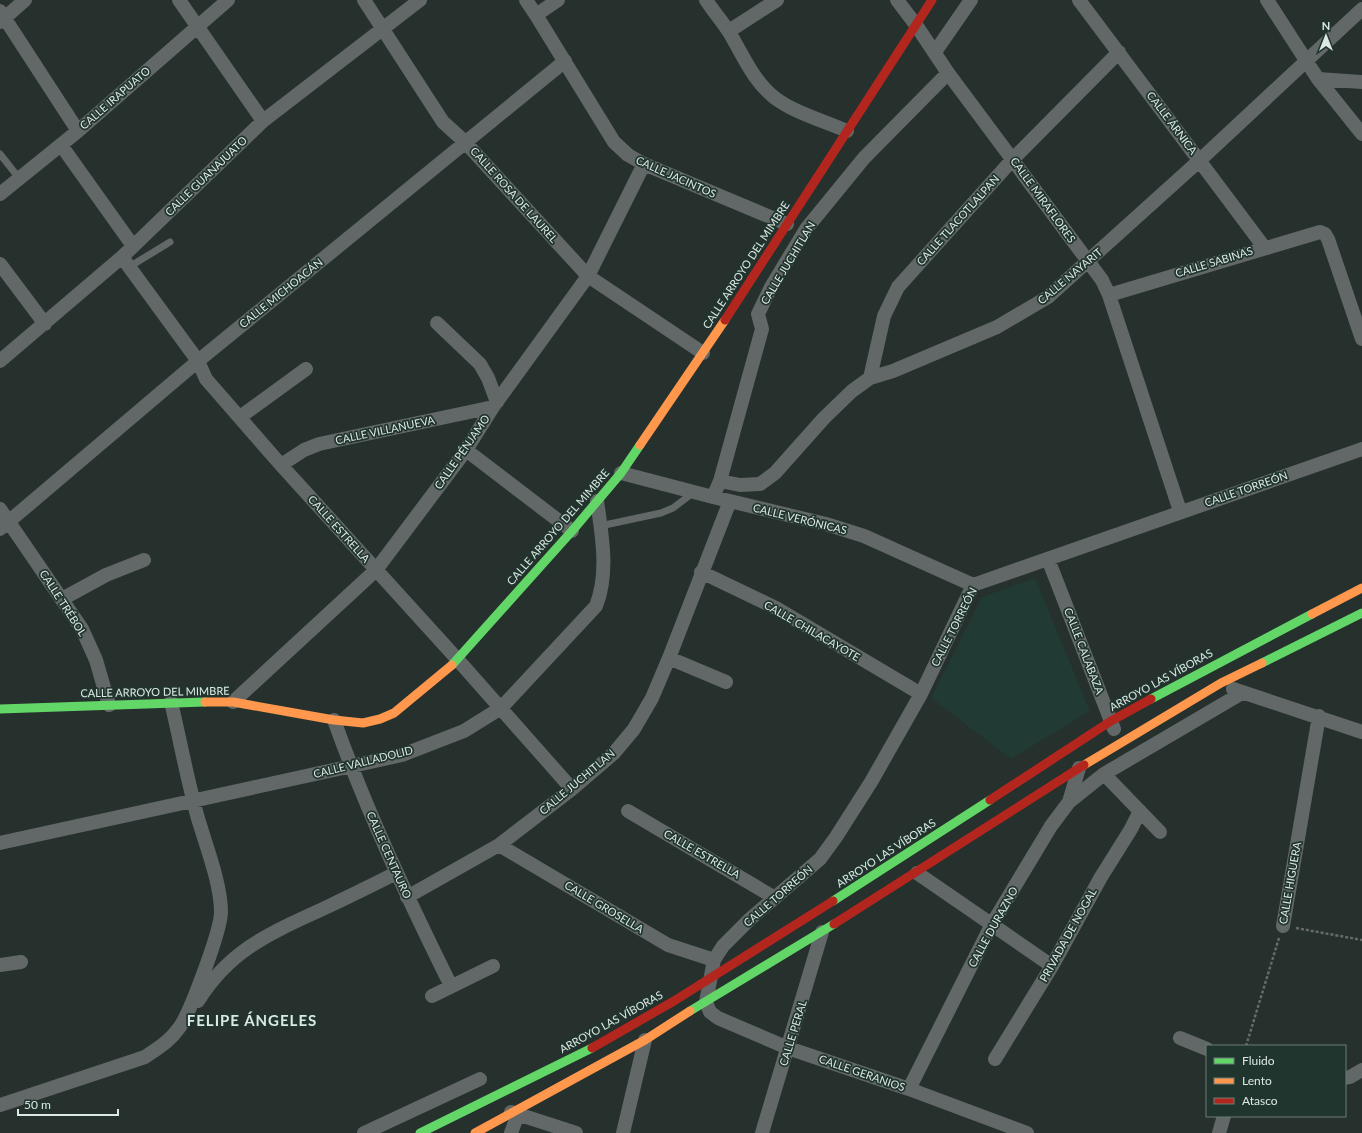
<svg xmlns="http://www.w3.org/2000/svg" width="1362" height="1133" font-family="Lato,sans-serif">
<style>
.built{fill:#213a33}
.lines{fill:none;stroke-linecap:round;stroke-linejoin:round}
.path{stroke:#666b6a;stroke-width:2.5;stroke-dasharray:3 2;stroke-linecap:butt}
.lane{stroke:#626767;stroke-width:7}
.street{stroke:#626767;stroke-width:14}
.fast{stroke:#63d668;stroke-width:9}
.slow{stroke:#ff974d;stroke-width:9}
.jam{stroke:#b3261e;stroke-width:9}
.labels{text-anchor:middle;stroke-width:3.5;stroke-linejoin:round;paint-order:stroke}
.street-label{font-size:11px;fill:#dce8e3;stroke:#21352f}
.district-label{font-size:15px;font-weight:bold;letter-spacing:1px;fill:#dce8e3;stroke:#21352f}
</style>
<rect width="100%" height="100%" fill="#26302d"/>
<path class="built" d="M1035,578L1090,711L1011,759L931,698L982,597Z"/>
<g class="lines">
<path class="path" d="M1296,928L1362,940
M1246,1046L1279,938"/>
<path class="lane" d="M0,154L19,178
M129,267L170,242
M600,526L661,513L673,508L694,492"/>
<path class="street" d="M179,0L263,121
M364,0L443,122L465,142L588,276L703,353
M526,0L536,15L614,142L628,155L644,164L787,224
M706,0C713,11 722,21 729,32C743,55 753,81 775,98C795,113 824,121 847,131
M897,0L916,25L948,73L1102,280L1109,295L1180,511
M1079,0L1264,247
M1267,0L1318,79L1362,134
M0,11L78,131
M536,15L558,0
M0,22L25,0
M729,31L777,0
M935,52L971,0
M1318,79L1362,82
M61,145L133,246
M0,194L78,131L228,0
M122,257L198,361L206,379L281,465L458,660L572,789
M0,264L45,324
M1109,295L1320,232L1325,234L1328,239L1362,339
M437,323L480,364L488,378L497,402
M0,361L122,257L263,121L420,0
M870,378L884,316L898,287L1013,159L1119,52
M240,417L306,369
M466,450L572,531
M281,465L304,450L319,444L493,407
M621,473L713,497L826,524L864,536L973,585
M720,481L740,485L760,484L775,473L824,418L852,391L870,378L893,371L997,327L1048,297L1200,160L1362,9
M713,497L720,481L762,329L758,314L771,287L806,229L864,158L948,73
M0,509L82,629L96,660L109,705
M0,529L198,361L565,61
M1048,559L1114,729
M701,572L776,608L921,694
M62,599L106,575L144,560
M669,658L726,682
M1233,689L1362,732
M233,702L376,570L466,450L493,407L588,276L644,164
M334,720C367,812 408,899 451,986
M1104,774L1160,832
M1069,802L1104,774L1242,693
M628,811L775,898
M0,843L402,755L464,731L501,708L596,606C609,573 602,536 597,501
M499,845L668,945L714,960
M917,873L1052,966
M407,897L499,845L572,789L614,753L634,729L652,698L669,658L730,501
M1283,926L1319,716
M0,965L21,962
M432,996L493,966
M198,1001C231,948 273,932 327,907C350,896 373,885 396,873
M1180,1038L1207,1049
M995,1059L1052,966L1101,877L1131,829L1140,811
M1345,1078L1350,1077L1362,1070
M909,1089L992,924L1051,826L1069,802L1079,768
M0,1105L145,1057C158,1048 170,1041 179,1028C190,1014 221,930 221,912C221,883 205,843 197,815C187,778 180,740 171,702
M511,1112L576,1133
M364,1133L480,1079
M511,1133L518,1114
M623,1133L645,1040
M762,1133L822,932
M1027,1133L909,1089L788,1048L718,1018L710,1012L706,1002L714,960L723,946L750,919L820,859L836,837L871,782L921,694L973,585L1362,449
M1219,1133L1224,1116"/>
<path class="fast" d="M1262,663L1362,613
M452,665L572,531L621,473L640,445
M1151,699L1312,614
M0,709L205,702
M833,901L990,800
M690,1011L834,924
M420,1133L592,1048"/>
<path class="slow" d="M640,445L725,320
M1312,614L1362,588
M205,702H233L334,720L363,723L380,719L394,713L452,665
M1084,765L1221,683L1262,663
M475,1133L645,1040L690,1011"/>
<path class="jam" d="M725,320L932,0
M990,800L1111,721L1151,699
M834,924L1084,765
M592,1048L674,1001L833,901"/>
</g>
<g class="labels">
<g class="street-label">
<text transform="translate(115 98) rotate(-41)" y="4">CALLE IRAPUATO</text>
<text transform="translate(1172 123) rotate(53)" y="4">CALLE ÁRNICA</text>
<text transform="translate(206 176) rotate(-44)" y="4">CALLE GUANAJUATO</text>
<text transform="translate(676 177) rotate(24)" y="4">CALLE JACINTOS</text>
<text transform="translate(514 195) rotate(48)" y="4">CALLE ROSA DE LAUREL</text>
<text transform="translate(1043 200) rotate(54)" y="4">CALLE MIRAFLORES</text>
<text transform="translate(958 220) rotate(-48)" y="4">CALLE TLACOTLALPAN</text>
<text transform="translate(1214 262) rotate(-17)" y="4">CALLE SABINAS</text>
<text transform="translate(788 263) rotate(-59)" y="4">CALLE JUCHITLAN</text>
<text transform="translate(746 265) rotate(-57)" y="4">CALLE ARROYO DEL MIMBRE</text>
<text transform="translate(1070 276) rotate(-40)" y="4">CALLE NAYARIT</text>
<text transform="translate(281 293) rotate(-39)" y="4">CALLE MICHOACÁN</text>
<text transform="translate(385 430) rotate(-12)" y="4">CALLE VILLANUEVA</text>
<text transform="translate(462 452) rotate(-55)" y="4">CALLE PÉNJAMO</text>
<text transform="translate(1246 489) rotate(-19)" y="4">CALLE TORREÓN</text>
<text transform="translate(800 519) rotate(14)" y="4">CALLE VERÓNICAS</text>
<text transform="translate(558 527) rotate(-49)" y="4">CALLE ARROYO DEL MIMBRE</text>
<text transform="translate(339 529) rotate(48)" y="4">CALLE ESTRELLA</text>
<text transform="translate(63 603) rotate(57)" y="4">CALLE TRÉBOL</text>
<text transform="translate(954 627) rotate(-63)" y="4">CALLE TORREÓN</text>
<text transform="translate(812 631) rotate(30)" y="4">CALLE CHILACAYOTE</text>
<text transform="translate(1084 651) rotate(69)" y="4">CALLE CALABAZA</text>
<text transform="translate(1161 680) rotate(-29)" y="4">ARROYO LAS VÍBORAS</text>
<text transform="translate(155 692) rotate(-1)" y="4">CALLE ARROYO DEL MIMBRE</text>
<text transform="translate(363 762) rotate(-14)" y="4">CALLE VALLADOLID</text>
<text transform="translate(577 782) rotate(-40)" y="4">CALLE JUCHITLAN</text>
<text transform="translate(886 853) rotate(-33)" y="4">ARROYO LAS VÍBORAS</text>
<text transform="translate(702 854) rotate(30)" y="4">CALLE ESTRELLA</text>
<text transform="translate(389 855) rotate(66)" y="4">CALLE CENTAURO</text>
<text transform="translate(1290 883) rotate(-80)" y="4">CALLE HIGUERA</text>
<text transform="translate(778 896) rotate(-41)" y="4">CALLE TORREÓN</text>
<text transform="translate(604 907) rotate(31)" y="4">CALLE GROSELLA</text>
<text transform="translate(993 927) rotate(-61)" y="4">CALLE DURAZNO</text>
<text transform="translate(1068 935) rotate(-61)" y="4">PRIVADA DE NOGAL</text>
<text transform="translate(611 1022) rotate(-29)" y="4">ARROYO LAS VÍBORAS</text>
<text transform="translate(793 1033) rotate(-73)" y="4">CALLE PERAL</text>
<text transform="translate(862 1073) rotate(19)" y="4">CALLE GERANIOS</text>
</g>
<g class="district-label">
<text x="252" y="1026">FELIPE ÁNGELES</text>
</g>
</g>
<rect x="1206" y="1045" width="140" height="72" fill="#21352f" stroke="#6c7d77"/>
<rect x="1214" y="1058" width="20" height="6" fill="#63d668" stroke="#6c7d77"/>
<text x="1242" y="1065" font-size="12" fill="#dce8e3">Fluido</text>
<rect x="1214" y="1078" width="20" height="6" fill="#ff974d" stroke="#6c7d77"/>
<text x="1242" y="1085" font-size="12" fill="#dce8e3">Lento</text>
<rect x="1214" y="1098" width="20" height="6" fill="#b3261e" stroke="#6c7d77"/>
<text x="1242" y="1105" font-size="12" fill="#dce8e3">Atasco</text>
<g transform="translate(1326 36)" stroke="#21352f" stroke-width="3" paint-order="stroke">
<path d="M0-3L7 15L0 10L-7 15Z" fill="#dce8e3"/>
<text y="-6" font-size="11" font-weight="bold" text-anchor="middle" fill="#dce8e3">N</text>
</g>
<path d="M18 1109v6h100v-6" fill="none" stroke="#dce8e3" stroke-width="2"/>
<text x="24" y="1109" font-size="12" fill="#dce8e3" stroke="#21352f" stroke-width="3" paint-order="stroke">50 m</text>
</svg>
